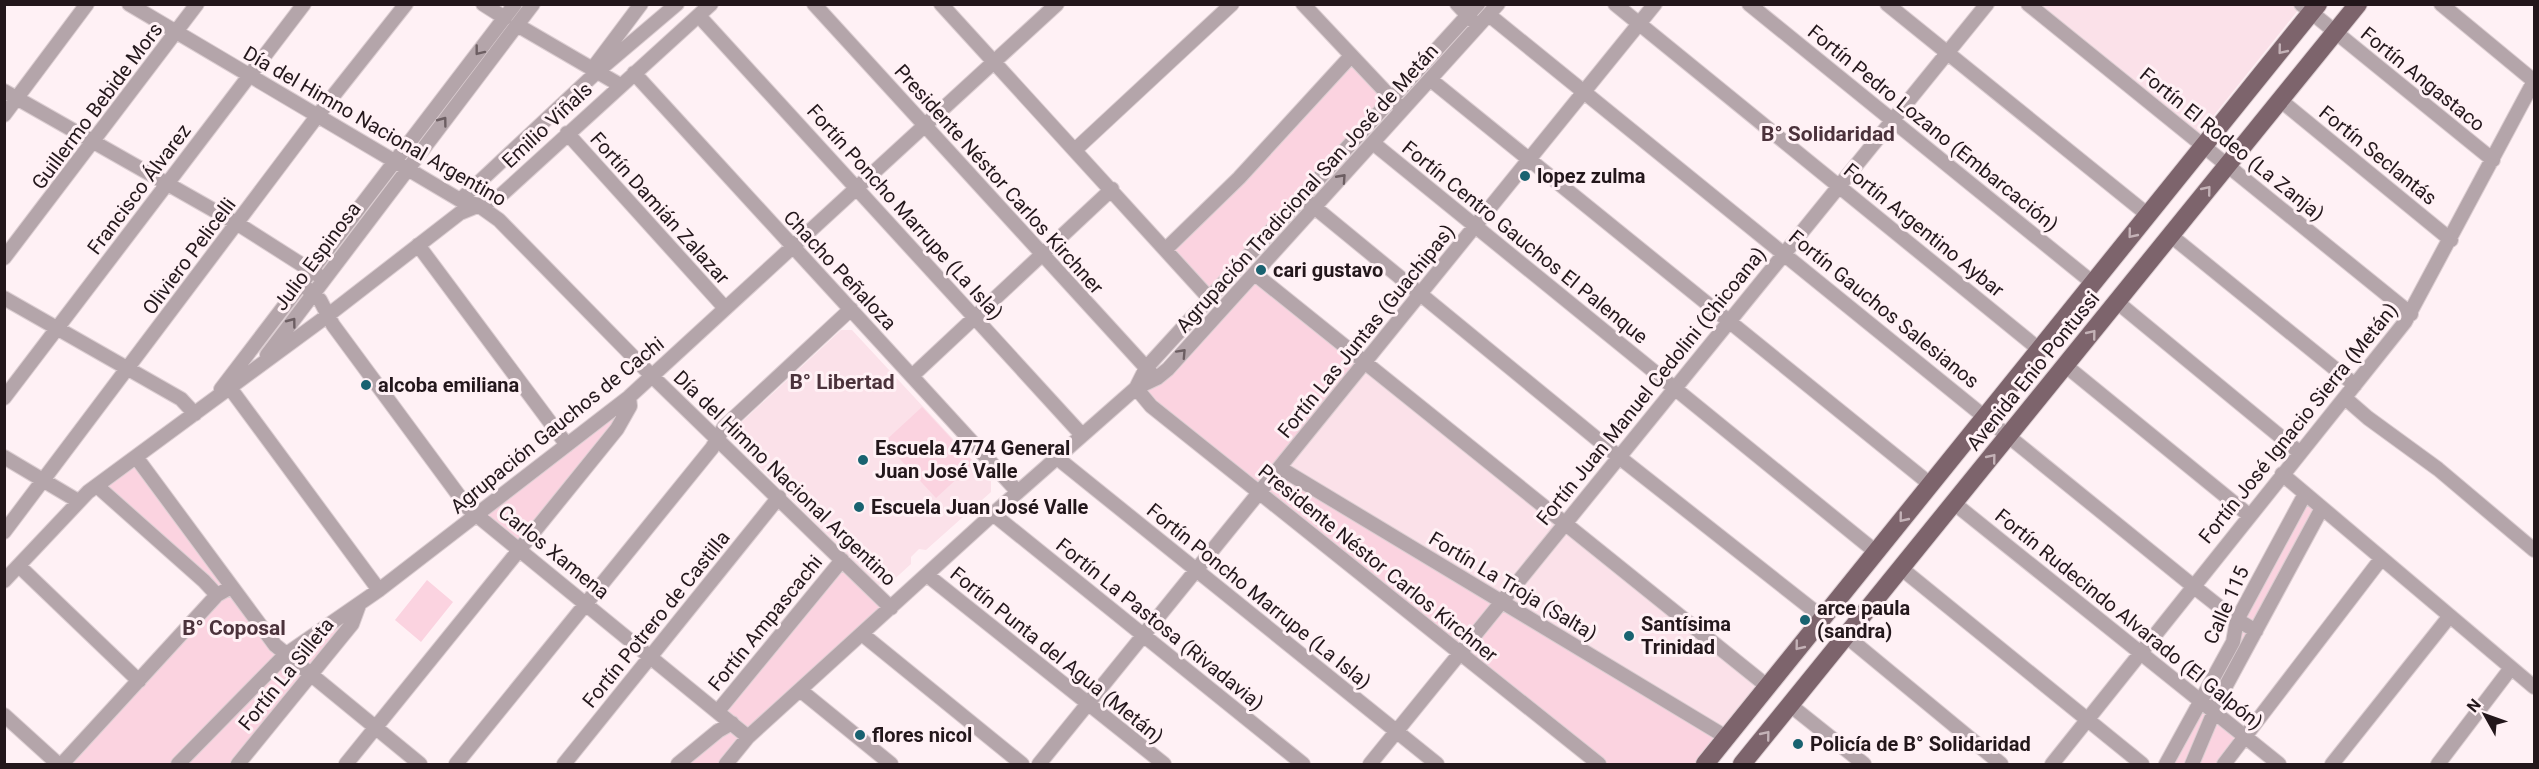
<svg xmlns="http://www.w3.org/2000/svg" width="2539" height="769" font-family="Roboto,sans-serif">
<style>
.built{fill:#fbe1e9}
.green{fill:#fbd3e0}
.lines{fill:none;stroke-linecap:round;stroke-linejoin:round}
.minor-casing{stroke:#dcced2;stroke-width:16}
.major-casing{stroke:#dcced2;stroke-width:20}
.minor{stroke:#b4a5aa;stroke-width:14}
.major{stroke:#7d646c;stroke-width:18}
.oneway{stroke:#c4b2b7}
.oneway2{stroke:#6c5e62}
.poi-dot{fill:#196270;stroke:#fff1f5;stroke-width:2}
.labels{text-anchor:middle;stroke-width:6;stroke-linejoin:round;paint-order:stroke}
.street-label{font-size:20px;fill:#23171b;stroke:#fff1f5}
.poi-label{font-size:20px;font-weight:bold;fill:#23171b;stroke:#fff1f5;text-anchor:start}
.neighbourhood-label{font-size:21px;font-weight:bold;fill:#4b323b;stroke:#fff1f5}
</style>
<rect width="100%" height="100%" fill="#fff1f5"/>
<path class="built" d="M2293,4L2299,9L2199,134L2038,5Z
M841,330H852L991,480V492L926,550L919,549L911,557V564L889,584L878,585L733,441V430Z
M1365,361L1765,686L1726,736L1280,468Z"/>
<path class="green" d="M1351,56L1392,99L1210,299L1166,249Z
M1255,274L1365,361L1261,493L1151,406L1143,390Z
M629,397L626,415L522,550L477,516Z
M922,407L974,463L936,498L884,442Z
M136,457L285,655L359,605L238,764H62L217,596L97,486Z
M1282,472L1497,601L1459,649L1266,493Z
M2306,495L2322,508L2214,714L2243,738L2223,764H2168Z
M842,560L891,608L726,764H680L732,723L718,711Z
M427,580L453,602L421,642L395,620Z
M1504,605L1723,736L1700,764H1604L1465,652Z"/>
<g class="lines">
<g class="minor-casing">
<path id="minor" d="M129,4L460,200L478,205L499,220L652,376L891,608
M483,4L505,18
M814,4L1151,373
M941,4L1210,299
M1303,4L1398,105
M1457,4L1473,21
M1615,4L2040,350
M1749,4L2093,283
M1887,4L2148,215
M2028,4L2411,314
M2301,4L2493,160
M2441,4L2534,81
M1489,15L2193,586L2231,616L2256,631
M699,16L1082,435
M517,25L620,85
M593,68L641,4
M634,73L1018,492
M1431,80L1930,484
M4,91L238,224L318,275
M2280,100L2451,240
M4,115L87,4
M567,133L725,308
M1373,143L1876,552
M1076,149L1232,4
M1302,197L1619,457L1822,617
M460,200L598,71L677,4
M2170,235L2355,385
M418,245L567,445
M1166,249L1239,178L1351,56
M4,258L197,4
M1255,274L1767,686
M302,284L320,300L333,325L468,508L748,737
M4,298L181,399L195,414
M2117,302L2299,452
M267,355L533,4
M2066,366L2250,516
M912,376L1112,189
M230,388L379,590
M1136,388L1151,406L1599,764
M1136,388L1146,368L1478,4
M221,389L515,4
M4,398L304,4
M2345,398L2368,418L2438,469L2534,550
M4,457L78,501
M136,457L275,645L420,764
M1056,457L1437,764
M1280,468L1726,737
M2282,474L2534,687
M97,486L204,581L217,595
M1955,504L2279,764
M993,514L1303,764
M4,532L318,115L406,4
M19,566L139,681
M1902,569L2142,764
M927,575L1164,764
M4,581L88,492L327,316L460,213L499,197L711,4
M862,634L1022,764
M1846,636L2001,764
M800,690L891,764
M1790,705L1864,764
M718,711L842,560
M4,715L58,764
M62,764L217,595L231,587
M178,764L285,655L379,590L629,397L1057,4
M238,764L352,624L359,605
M346,764L617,429L630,406L629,397
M456,764L712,448L724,427L851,309
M564,764L779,497
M678,764L718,731L732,723
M726,764L748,737L993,514L1136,388L1157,378L1168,369L1498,4
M1039,764L1655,4
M1370,764L1987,4
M2052,764L2405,322L2534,81
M2166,764L2233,642L2237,620L2305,494
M2192,764L2222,693L2322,508
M2224,764L2381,559
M2332,764L2449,617
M2438,764L2511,668"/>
</g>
<g class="major-casing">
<path id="major" d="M1705,764L2318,4
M1742,764L2358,4"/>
</g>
<use href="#minor" class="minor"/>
<use href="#major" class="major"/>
</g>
<defs><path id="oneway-chevron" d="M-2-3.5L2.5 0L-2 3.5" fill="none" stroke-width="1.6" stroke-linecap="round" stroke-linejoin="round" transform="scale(1.5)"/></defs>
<g class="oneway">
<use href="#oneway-chevron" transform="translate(2282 50) rotate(129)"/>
<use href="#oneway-chevron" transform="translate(2207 190) rotate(-51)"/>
<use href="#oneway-chevron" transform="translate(2132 234) rotate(129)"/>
<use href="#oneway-chevron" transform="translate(2092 334) rotate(-51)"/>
<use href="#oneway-chevron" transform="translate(1992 458) rotate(-51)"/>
<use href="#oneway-chevron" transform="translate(1903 518) rotate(129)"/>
<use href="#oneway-chevron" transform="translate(1799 646) rotate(129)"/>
<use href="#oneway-chevron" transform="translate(1766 735) rotate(-51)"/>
</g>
<g class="oneway2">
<use href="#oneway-chevron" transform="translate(479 51) rotate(128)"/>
<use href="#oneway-chevron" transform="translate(443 121) rotate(-53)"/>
<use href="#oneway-chevron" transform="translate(1342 178) rotate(-48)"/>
<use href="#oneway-chevron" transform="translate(292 322) rotate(-53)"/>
<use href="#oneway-chevron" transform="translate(1182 353) rotate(-47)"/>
</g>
<g class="poi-dot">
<circle cx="1525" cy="176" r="6"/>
<circle cx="1261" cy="270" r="6"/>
<circle cx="366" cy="385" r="6"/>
<circle cx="863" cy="460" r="6"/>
<circle cx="859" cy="507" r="6"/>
<circle cx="1805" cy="620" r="6"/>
<circle cx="1629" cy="636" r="6"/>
<circle cx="860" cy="735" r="6"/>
<circle cx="1798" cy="744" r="6"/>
</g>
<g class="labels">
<g class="street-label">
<text transform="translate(2423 79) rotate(39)" y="7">Fortín Angastaco</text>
<text transform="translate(97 106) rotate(-53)" y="7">Guillermo Bebide Mors</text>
<text transform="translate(547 125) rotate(-43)" y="7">Emilio Viñals</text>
<text transform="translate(375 126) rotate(30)" y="7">Día del Himno Nacional Argentino</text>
<text transform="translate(1933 128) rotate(39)" y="7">Fortín Pedro Lozano (Embarcación)</text>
<text transform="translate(2232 144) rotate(39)" y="7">Fortín El Rodeo (La Zanja)</text>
<text transform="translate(2378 155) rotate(39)" y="7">Fortín Seclantás</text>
<text transform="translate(999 179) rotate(48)" y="7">Presidente Néstor Carlos Kirchner</text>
<text transform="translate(1307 188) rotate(-48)" y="7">Agrupación Tradicional San José de Metán</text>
<text transform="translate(139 189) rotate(-53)" y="7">Francisco Álvarez</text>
<text transform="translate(660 208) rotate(48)" y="7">Fortín Damián Zalazar</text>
<text transform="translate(905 212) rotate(48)" y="7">Fortín Poncho Marrupe (La Isla)</text>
<text transform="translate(1924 230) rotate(39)" y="7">Fortín Argentino Aybar</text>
<text transform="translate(1525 242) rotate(39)" y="7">Fortín Centro Gauchos El Palenque</text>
<text transform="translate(189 256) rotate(-53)" y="7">Oliviero Pelicelli</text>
<text transform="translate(317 256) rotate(-53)" y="7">Julio Espinosa</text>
<text transform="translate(840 270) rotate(47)" y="7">Chacho Peñaloza</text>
<text transform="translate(1884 309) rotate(39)" y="7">Fortín Gauchos Salesianos</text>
<text transform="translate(1366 331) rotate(-51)" y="7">Fortín Las Juntas (Guachipas)</text>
<text transform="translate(2033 371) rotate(-51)" y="7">Avenida Enio Pontussi</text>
<text transform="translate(1651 386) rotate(-51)" y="7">Fortín Juan Manuel Cedolini (Chicoana)</text>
<text transform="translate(2298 423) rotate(-51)" y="7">Fortín José Ignacio Sierra (Metán)</text>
<text transform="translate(557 425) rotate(-39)" y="7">Agrupación Gauchos de Cachi</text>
<text transform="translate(785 478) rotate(44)" y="7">Día del Himno Nacional Argentino</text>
<text transform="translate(554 552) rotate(39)" y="7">Carlos Xamena</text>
<text transform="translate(1378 563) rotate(39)" y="7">Presidente Néstor Carlos Kirchner</text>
<text transform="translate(1513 586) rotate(31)" y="7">Fortín La Troja (Salta)</text>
<text transform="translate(1259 596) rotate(39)" y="7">Fortín Poncho Marrupe (La Isla)</text>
<text transform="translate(2226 605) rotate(-66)" y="7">Calle 115</text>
<text transform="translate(656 619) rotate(-51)" y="7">Fortín Potrero de Castilla</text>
<text transform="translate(2129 619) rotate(39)" y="7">Fortín Rudecindo Alvarado (El Galpón)</text>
<text transform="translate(765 623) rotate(-51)" y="7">Fortín Ampascachi</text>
<text transform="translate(1160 624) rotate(39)" y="7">Fortín La Pastosa (Rivadavia)</text>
<text transform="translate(1057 655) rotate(39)" y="7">Fortín Punta del Agua (Metán)</text>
<text transform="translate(286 674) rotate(-51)" y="7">Fortín La Silleta</text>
</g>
<g class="poi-label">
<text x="1537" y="183">lopez zulma</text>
<text x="1273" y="277">cari gustavo</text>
<text x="378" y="392">alcoba emiliana</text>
<text x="875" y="455">Escuela 4774 General<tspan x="875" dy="23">Juan José Valle</tspan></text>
<text x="871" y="514">Escuela Juan José Valle</text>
<text x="1817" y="615">arce paula<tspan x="1817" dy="23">(sandra)</tspan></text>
<text x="1641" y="631">Santísima<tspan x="1641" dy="23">Trinidad</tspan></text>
<text x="872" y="742">flores nicol</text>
<text x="1810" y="751">Policía de B° Solidaridad</text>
</g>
<g class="neighbourhood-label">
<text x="1828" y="141">B° Solidaridad</text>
<text x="842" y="389">B° Libertad</text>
<text x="234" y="635">B° Coposal</text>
</g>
</g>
<rect width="2539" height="769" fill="none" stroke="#23171b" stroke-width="12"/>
<g transform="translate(2485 715) rotate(310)" stroke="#fff1f5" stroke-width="4.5" paint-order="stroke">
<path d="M0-4.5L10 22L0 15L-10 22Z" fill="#23171b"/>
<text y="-9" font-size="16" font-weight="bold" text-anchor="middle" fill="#23171b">N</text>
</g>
</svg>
